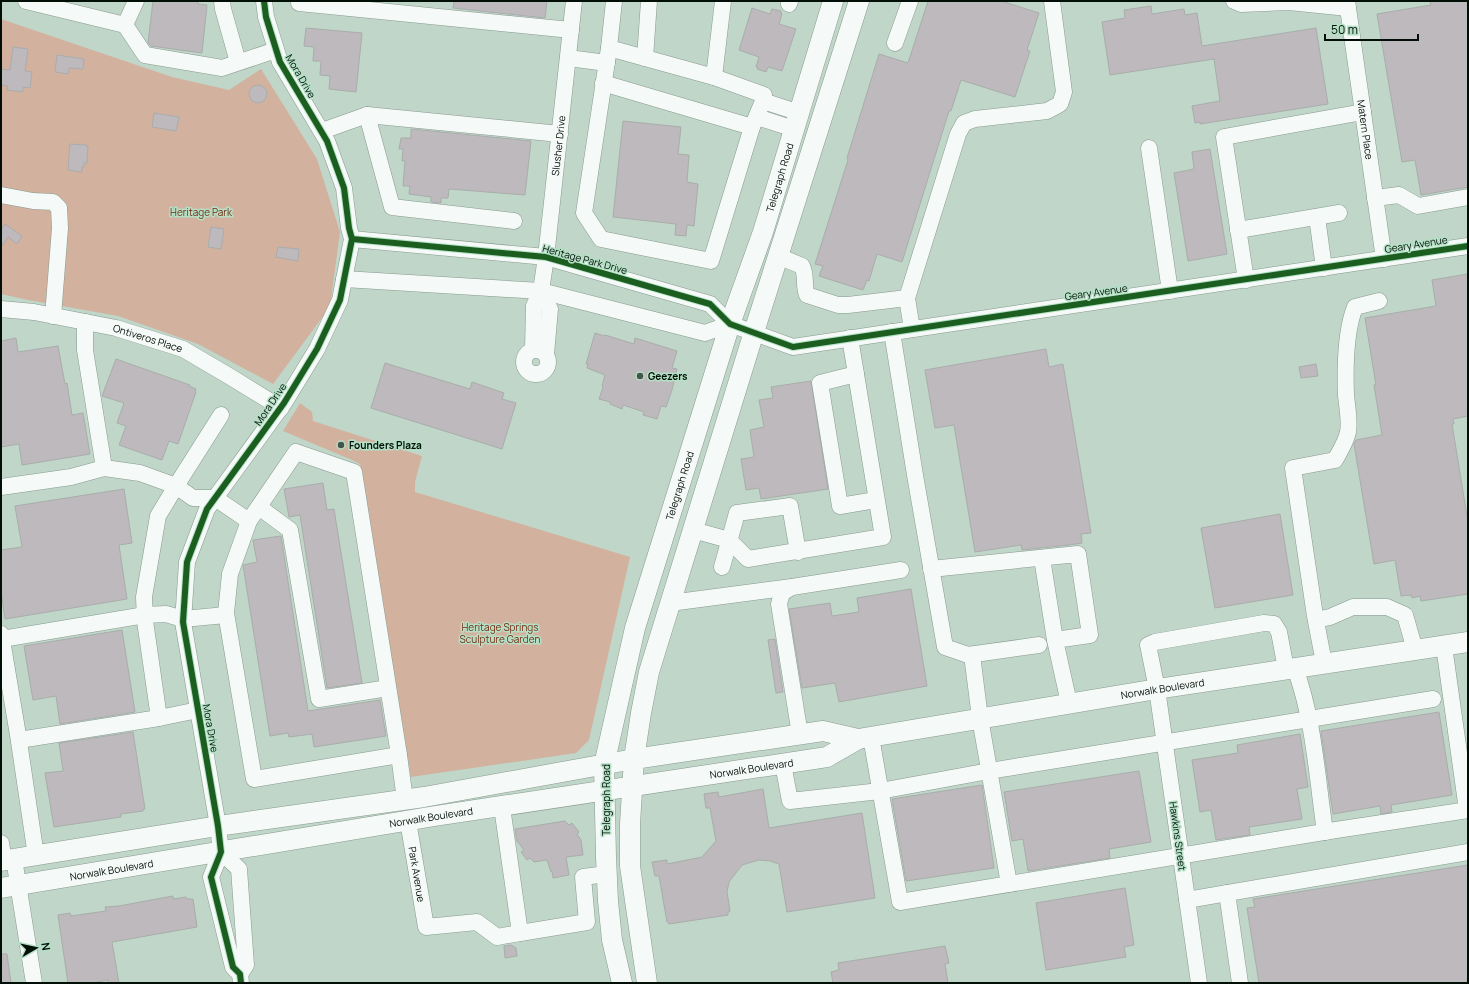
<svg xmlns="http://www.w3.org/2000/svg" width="1469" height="984" font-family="Manrope,sans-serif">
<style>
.green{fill:#d2b29f}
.building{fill:#bdb9bd;stroke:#a9adab}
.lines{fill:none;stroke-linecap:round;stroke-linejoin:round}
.minor-casing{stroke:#889a8f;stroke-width:17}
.major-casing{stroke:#889a8f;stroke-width:21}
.minor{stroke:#f5f9f7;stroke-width:16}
.major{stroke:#f5f9f7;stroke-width:20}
.cycleway-casing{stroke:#b5e0c6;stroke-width:8}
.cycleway{stroke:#1b5e20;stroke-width:6}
.poi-dot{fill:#44554b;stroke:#b5e0c6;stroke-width:1.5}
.labels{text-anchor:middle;stroke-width:3;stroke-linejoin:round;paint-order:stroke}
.street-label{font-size:10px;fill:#020f07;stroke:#b5e0c6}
.park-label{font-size:10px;fill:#752a10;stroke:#b5e0c6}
.poi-label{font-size:10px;font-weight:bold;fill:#020f07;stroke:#b5e0c6;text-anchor:start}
</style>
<rect width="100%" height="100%" fill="#bfd6c8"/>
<path class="green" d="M1,19L172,77L229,90L261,69L317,159L340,232L330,307L273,384L198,344L118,316L28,300L1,294Z
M300,403L312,412L313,421L422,456L415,482V492L630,557L589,740L576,753L411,777L360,464L352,460L283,431Z"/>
<path class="building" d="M153,1H198V4L207,5L202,53L151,46L148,43Z
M454,1H547L545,18L453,8Z
M928,1H1001L1039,13L1027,50L1030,51L1015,97L961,80L951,111H949L902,262L877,254L869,281L867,280L863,290L819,276L823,266L815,264L848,160L847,158L879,54L908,63Z
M1430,1H1468V187L1421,195L1415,160L1402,162L1377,14L1431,5Z
M1151,6L1152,14L1184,9L1185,15L1197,13L1202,46L1316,28L1328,104L1200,124V122L1195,123L1192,106L1220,101L1214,59L1110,75L1102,22L1125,18L1124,10Z
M752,8L770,14L772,9L781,11V13L782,14L779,24L796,29L782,71L768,67L766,72L757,69L758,67H756L759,57L739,50Z
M306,28L362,33L356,92L329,89L330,76L320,75L321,61H313L314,47L304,46Z
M13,47L28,49L25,71L32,72L30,88L23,87V92L7,90L8,86L1,85V69L10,70Z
M57,55L84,59L83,69L69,68L68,74L55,72Z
M249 94a9 9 0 1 1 18 0a9 9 0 1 1-18 0Z
M154,113L179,117L176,131L152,127Z
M623,121L681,127L678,154L689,155L687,182L698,184L694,226L687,225L686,236L675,235L676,224L613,217Z
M411,129L531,141L525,195L449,189L448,198H441V203L431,202V197L409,194L410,186H403L405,161H402L403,149H399L401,138H411Z
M70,144L86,145V146H88L87,163H84V167H82V172L68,170Z
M1210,149L1227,254L1188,261L1174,173L1194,169L1192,152Z
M5,224L22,236L17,244L8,237L1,247V230Z
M211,227L224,229L221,249L208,247Z
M278,247L299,249L298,261L276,257Z
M1468,274V416L1453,419L1454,424H1452L1468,522V594L1421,601L1420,596L1412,598L1411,595L1401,596L1395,560L1374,564L1354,444L1356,440L1382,435L1374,385H1376L1365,318L1436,306L1432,280Z
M595,333L605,336V335L634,344L635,338L677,351L672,368L677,369L672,390L666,407L661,406L657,419L643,415L644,412L623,405L622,409L610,404V402L599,399L603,387L602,386L605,375L587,368L588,364H586Z
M16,338L18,352L58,346L65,384L67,383L72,415L83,413L90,454L22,465L19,444L1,447V341Z
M1046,349L1049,367L1063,364L1091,533L1081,534L1082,543L1069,545L1022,550L1021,545L975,552L954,425L935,428L925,370Z
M116,359L190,385L189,386L196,389L195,392H196L178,444L169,441L162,460L119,445L126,426L117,423L124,403L102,396Z
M385,363L470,389L472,382L504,393L502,399L516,403L502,449L371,408Z
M1316,364L1318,376L1301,378L1299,367Z
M811,381L828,489L761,499L759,488L746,490L741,459L754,457L750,430L764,427L759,400L773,398L771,387Z
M323,483L327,510L334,509L362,683L327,688L300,515L289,517L284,489Z
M124,489L132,543L119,545L127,599L5,619L1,591V550L22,547L15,506Z
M1280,514L1293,595L1215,608L1201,528Z
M281,536L308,711L380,700L386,736L314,747L312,734L289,737L288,733L270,736L243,565L257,562L253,540Z
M911,589L927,686L839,702L835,683L802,688L789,609L830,603L832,616L859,612L857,598Z
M122,630L135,712L60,724L56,696L33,700L24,646Z
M775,639L783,692L776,693L768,640Z
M1439,712L1452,795L1391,805L1392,812L1381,814L1380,806L1333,814L1321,731Z
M133,732L145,809H143V811L121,814V817L54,827L45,773L63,771L59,743Z
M1300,734L1308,787L1297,789L1302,819L1249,827L1250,835L1216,840L1211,810L1200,812L1192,760L1238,753L1237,745Z
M1139,771L1151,842L1109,849L1110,858L1028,871L1023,839L1012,841L1004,792Z
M982,785L994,868L906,881L892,799Z
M763,789L769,828L862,813L875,898L787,912L779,864L770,861L759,860L742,865L729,882L727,892L730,911L728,912V915L669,924L668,922H667L659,876H655L652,862L667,860V864L702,857L716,841L710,808H706L704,794L718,792L719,797Z
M565,821L569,825L572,823L579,832L577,834L581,840L583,855L566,857L569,875L553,878L552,871L551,872L547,860L534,862L530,858L527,860L521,852L524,850L517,841L515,829Z
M1468,865V983H1259L1247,908L1255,907L1253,899Z
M1125,888L1134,945L1124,947L1126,957L1046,970L1036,903Z
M173,896V899L186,897L187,899H193L197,927L112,942L119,983H108V980L93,983H68L58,915L70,913L71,916L106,911L105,907L119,906Z
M511,945L516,948L517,956L505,958L504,946Z
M945,946L949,963L945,964L948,983H833L831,972L839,970L838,963Z
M1,954H7L11,983H1Z"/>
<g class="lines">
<g class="minor-casing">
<g id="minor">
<path d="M26,1L125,25L145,55L222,68L276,50"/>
<path d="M222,1L223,9L238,62"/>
<path d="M299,1V3L571,30"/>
<path d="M614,1L609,48L714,77L723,1"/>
<path d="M1234,1L1241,4L1289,2L1348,8"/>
<path id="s1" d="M1347,1L1384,259"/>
<path d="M789,4L790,1"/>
<path d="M125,25L136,1"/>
<path d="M895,43L910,1"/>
<path d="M609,48L584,213L601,239L711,261L752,127L763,101L764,95L714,77"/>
<path d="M568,58L607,63"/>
<path d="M645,58L649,1"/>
<path d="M603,83L752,127"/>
<path d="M763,101L800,113"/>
<path d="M757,117L794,129"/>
<path d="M322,131L367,115"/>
<path d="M1149,148L1170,291"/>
<path d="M1,195L33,201L53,202L59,208L60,228L53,316"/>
<path d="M1375,198L1399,195L1418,206L1468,197"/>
<path d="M1317,217L1324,268"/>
<path d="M514,221L392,207L367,115L560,134"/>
<path d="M1238,230L1339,213"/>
<path d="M352,239L546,257L710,304L730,324L793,347L1468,246"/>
<path d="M778,256L802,266C807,276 803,285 807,295L838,305H848L907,298"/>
<path d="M344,279L541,291L705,333L730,324"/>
<path d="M1246,280L1224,137L1363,112"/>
<path d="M541,291L550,309L546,354"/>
<path id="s2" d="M1,309L34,312L116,328L183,349L229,376L281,408"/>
<path d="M85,322V350L104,468L140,473L176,486L193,498H215L249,521L230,574L226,613L254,779L399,755L354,472L296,452L249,521"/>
<path d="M912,329L907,298L958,134L964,123L975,119L1047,111L1060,104L1064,92L1052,1"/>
<path d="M892,332L915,475L945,647L968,655L1039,645"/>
<circle cx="536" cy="362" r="12"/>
<path id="s3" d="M533,350L534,306L541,291L546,257L574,1"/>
<path d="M856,374L820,383L840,506L876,500"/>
<path d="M1,487L71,477L104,468"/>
<path d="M259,507L290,530L319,699L388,688"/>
<path d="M693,530L729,540L748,559L883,537L850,338"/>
<path d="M1042,558L1055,640"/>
<path d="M722,567L737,513L790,506L798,552"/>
<path d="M931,569L1078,554L1090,635L1055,640L1069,703"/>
<path d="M670,603L792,587"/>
<path d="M1316,620L1330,617L1353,607H1387L1405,615L1415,650"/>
<path d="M1,634L18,735L36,856"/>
<path d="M2,639L145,615L166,614L183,619L226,615"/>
<path d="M1444,646L1467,810"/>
<path d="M972,655L980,718L1009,884"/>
<path d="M1324,663L1315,616L1293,468L1335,460C1340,451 1346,442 1348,432C1350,421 1347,407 1346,395C1345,368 1345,332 1355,307L1379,301"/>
<path d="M1295,668C1314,720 1317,777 1325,832"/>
<path d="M159,718L198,710"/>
<path d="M800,735L779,604L782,593L792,587L901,570"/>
<path d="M871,737L900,902L1336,830L1468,810"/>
<path d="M19,740L159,718L145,621L144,597L158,516L176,486L221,415"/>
<path d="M399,755L405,800"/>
<path d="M783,764L790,801L880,791L989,771L1433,699"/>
<path id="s4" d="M408,821L426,927L477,922L497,937L520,933L502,807"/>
<path d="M1,843L4,861"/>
<path d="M221,852L239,869L246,965L240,974"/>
<path d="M14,859L34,983"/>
<path d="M1227,893L1240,983"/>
<path d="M1187,900L1468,852"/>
<path d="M520,933L587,922L583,877L607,874"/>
<path d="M241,983L240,974L233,967L211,877L221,852L218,826L183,622L187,562L207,509L284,403L317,349L340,300L352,239L349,228L344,188L327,141L280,62L266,17L264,1"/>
<path d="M1199,983L1157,689L1148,645L1155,642L1264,623L1274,624L1279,632L1286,669"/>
</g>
</g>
<g class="major-casing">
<g id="major">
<path d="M1,861L218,826L424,797L634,759L823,731L858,739"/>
<path id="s5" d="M1,888L435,816L827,757L858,739L1157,689L1468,642"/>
<path id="s6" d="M622,983L612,940L608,901L606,857L604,765L635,628L730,324L763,232L833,1"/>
<path d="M647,983L630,866V824L634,759L641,713L649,672L754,332L859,1"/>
</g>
</g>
<use href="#minor" class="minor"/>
<use href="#major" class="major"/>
<g class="cycleway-casing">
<path id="cycleway" d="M352,239L546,257L710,304L730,324L793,347L1468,246
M241,983L240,974L233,967L211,877L221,852L218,826L183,622L187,562L207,509L284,403L317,349L340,300L352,239L349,228L344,188L327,141L280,62L266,17L264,1"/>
</g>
<use href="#cycleway" class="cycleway"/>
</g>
<g class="poi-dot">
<circle cx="640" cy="376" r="4"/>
<circle cx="341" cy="445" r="4"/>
</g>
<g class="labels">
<g class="street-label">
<text transform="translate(301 76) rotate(60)" y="4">Mora Drive</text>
<text dy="4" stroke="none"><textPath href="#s1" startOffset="130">Matern Place</textPath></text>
<text dy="4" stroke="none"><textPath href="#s3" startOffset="207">Slusher Drive</textPath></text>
<text dy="4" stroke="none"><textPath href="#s6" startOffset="833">Telegraph Road</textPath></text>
<text transform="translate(1416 244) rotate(-9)" y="4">Geary Avenue</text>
<text transform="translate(585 259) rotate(15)" y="4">Heritage Park Drive</text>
<text transform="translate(1096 292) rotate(-8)" y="4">Geary Avenue</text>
<text dy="4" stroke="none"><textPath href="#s2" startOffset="150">Ontiveros Place</textPath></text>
<text transform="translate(270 404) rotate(-56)" y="4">Mora Drive</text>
<text dy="4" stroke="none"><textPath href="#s6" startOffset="509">Telegraph Road</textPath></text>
<text dy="4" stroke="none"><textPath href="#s5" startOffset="1181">Norwalk Boulevard</textPath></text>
<text transform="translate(211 728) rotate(80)" y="4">Mora Drive</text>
<text dy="4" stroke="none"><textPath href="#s5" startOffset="760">Norwalk Boulevard</textPath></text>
<text transform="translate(606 800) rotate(-90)" y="4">Telegraph Road</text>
<text dy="4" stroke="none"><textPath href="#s5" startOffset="436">Norwalk Boulevard</textPath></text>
<text transform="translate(1178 836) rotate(82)" y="4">Hawkins Street</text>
<text dy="4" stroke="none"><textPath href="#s5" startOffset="112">Norwalk Boulevard</textPath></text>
<text dy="4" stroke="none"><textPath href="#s4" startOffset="54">Park Avenue</textPath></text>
</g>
<g class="park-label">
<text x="201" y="216">Heritage Park</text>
<text x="500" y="631">Heritage Springs<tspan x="500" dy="12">Sculpture Garden</tspan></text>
</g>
<g class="poi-label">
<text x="648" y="380">Geezers</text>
<text x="349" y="449">Founders Plaza</text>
</g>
</g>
<rect width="1469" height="984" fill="none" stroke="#020f07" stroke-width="4"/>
<g transform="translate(36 948) rotate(81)" stroke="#b5e0c6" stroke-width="3" paint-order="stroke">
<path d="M0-3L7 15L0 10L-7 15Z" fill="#020f07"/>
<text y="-6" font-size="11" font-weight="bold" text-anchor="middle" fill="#020f07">N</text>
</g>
<path d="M1325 34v6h93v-6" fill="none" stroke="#020f07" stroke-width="2"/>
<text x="1331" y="34" font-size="12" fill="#020f07" stroke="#b5e0c6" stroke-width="3" paint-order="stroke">50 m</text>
</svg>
